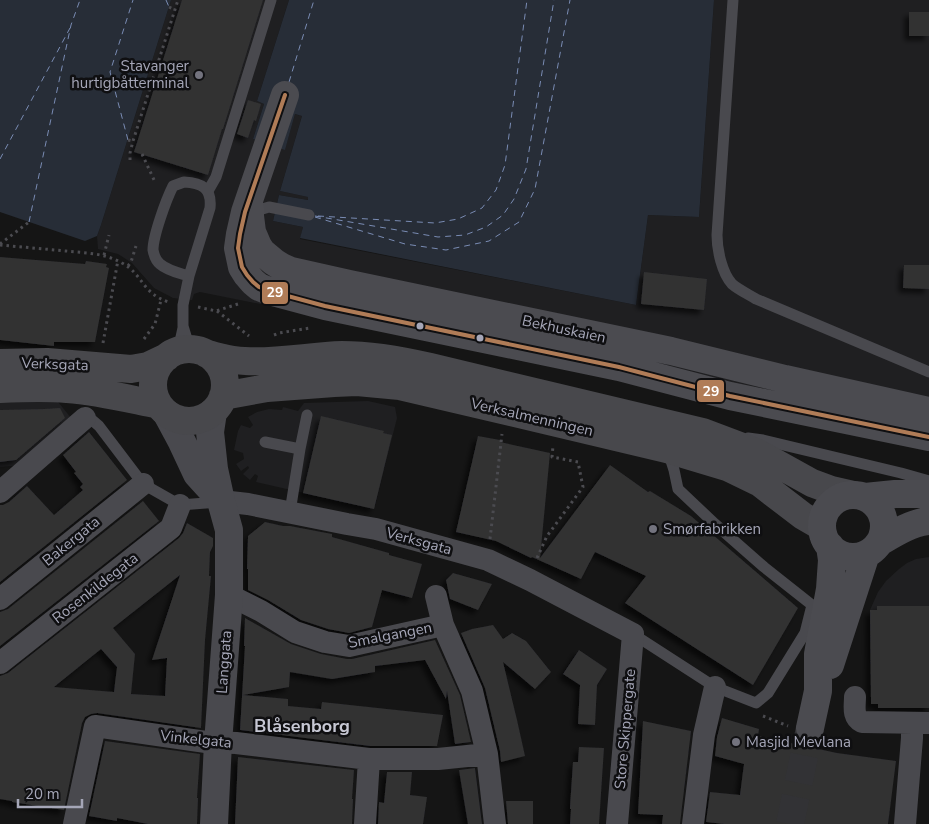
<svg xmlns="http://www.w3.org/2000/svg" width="929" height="824" font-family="'Nunito Sans',sans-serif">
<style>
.built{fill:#1f1f21}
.water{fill:#272d37}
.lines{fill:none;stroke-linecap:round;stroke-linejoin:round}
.ferry{stroke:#7a8cb4;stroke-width:1;stroke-dasharray:6 5;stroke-linecap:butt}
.building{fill:#313133;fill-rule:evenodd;filter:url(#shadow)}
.primary-tunnel{stroke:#323235;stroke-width:28;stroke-dasharray:28 14;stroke-linecap:butt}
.path{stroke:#4b4b50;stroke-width:3;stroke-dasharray:2.5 4;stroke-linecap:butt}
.service{stroke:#49494e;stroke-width:11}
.minor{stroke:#49494e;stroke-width:22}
.tertiary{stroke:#49494e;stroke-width:28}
.secondary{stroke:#48484c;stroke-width:28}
.primary{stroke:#4b4b50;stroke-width:28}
.bus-1-casing{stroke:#0f0f11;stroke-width:8}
.bus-1{stroke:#b07c57;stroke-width:4}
.poi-dot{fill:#73737e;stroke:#0f0f11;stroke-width:2}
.bus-dot{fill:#a5a6b7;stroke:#0f0f11;stroke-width:2}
.labels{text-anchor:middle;stroke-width:5;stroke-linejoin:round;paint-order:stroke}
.poi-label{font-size:15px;fill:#a5a6b7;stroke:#0f0f11;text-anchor:start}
.street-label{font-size:15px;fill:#a5a6b7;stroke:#0f0f11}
.quarter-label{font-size:18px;font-weight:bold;fill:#c6c7d3;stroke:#0f0f11}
.line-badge{stroke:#0f0f11;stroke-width:2}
.badge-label{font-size:14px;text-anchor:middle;font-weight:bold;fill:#fff}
</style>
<defs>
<filter id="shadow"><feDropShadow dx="-4.5" dy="4.5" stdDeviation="2.5" flood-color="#0009"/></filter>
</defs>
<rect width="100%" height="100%" fill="#151515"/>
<path class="built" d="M171,0H289L257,101L264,104L253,139L285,149L295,114L302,116L280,191L309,197L308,200L279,195L273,221L303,227L300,239L636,305L648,215L699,217L714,0H929V442L376,327L200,292L194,294L192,300L173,298L154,288L132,263L118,254L98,249L97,236L101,225Z
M54,397L72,419L24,465L0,467V399Z
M368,401L395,407L397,418L374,509L256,482L258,476L255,474L250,480L243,474L249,468L248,466L241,471L236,464L244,459L243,453L234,450L238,431L241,425L250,428L253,425L248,417L257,412L269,409L282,410L283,407L298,411L304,403Z
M929,557V708H878V704H871L870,610L878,592L886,581L899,569L907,563L916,559Z"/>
<path class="water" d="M0,0H171L101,225L97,236L85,241L0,212Z
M289,0H714L699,217L648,215L636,305L300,238L303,227L273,221L279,195L308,200V197L280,191L302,116L295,114L285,150L253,139L264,104L257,101Z"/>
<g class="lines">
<path class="ferry" d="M166,0L169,7
M289,82L314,0
M128,140L110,72L133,0
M0,159L70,28
M315,216L438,237L465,235L486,227L503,215L514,199L526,169L554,0
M318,216L435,223L458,219L482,208L496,190L505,165L527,0
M315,217L405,244L446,250L489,241L519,222L535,189L570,0
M29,222L71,25L80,0"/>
</g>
<path class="building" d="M182,0H263L223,129H222L208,175L134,152Z
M909,12H929V36H909Z
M248,100L261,104L256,121L254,120L248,138L237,134Z
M0,257L85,264L86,261L107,264L106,267L109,268L95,342H54V346L0,340Z
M904,265H929V289L903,288Z
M644,272L707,279L704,310L641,304Z
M60,408L65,418L16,460L0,462V410L44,409Z
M321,416L384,431L383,433L392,435L374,509L303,493Z
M89,432L127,480L0,582V505H3L9,502L27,486L54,515L83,490L80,487L83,484L74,473L76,472L63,455Z
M478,436L500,440V442L550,453L540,558L610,465L648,492L650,491L691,516L798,608L753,685L625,603L646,576L595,552L581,579L532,557L531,558L496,541L456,532Z
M143,501L159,521L0,646V612L8,609Z
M265,522L283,526H290L332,534V537L389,553V555L422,564L412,598L382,590L372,627L349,633L328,629L301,620L268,600L248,590V569H247L248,536Z
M187,523L213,538V546L210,552L209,576H211L205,640L201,728L97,713L91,714L85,717L82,723L64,810L12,802V801L0,799V676L8,673L179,538L183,533ZM180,575L152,660L167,658L165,696L131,694L135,654L113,628ZM101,649L117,667L114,692L54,687Z
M453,573L492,584L478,610L450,599L446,580Z
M877,606H929V708H878V704H871L870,610H877Z
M245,618L291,644L321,654L347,659H352L435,640L460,695L471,742L455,744L447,691L446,699L425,660L375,666V672L332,679L290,672L289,687L243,695L288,699V706L321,709L322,702L443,715L437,746H370L240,730L245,646H244Z
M493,625L503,639L512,633L526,641L551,672L535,689L503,662L517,720L525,756L501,762L500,751L485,688L461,633L472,629Z
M579,650L607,669L597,685L595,725L578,724L580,685L563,674Z
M722,718L759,729L758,736L837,753L896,761L888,824H724L706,822L710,792L740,795L744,764L715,756L717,737Z
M643,721L691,731L680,824H662L663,815L638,814Z
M105,741L200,754L197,798H198L197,824H148L117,818V821L89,816Z
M579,747L604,748L599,824H570L571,809H570V807L573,762H578Z
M238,757L354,770L352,799H353L352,824H235Z
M475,768L482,824H468L459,770Z
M387,772H412L410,795L427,797L423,824H378L379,802L384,803Z
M506,801H533V824H508Z"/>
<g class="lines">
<path class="primary-tunnel" d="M790,824L810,728"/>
<path class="path" d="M169,7L175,10
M128,140L133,141
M142,154L155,182
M130,160V153L133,141L178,0
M0,244L29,222
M0,245C22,247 44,249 66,251C85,253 105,253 122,263C143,274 142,294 169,302
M104,255L109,235
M128,266L131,262L136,246
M198,307L216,311L241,303
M217,311L249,336
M274,335L279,333L310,328
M144,339L155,324L161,300
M103,343L118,260
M490,539L502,434
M537,558L547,536L583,487L578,462L552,457L553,446
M763,716L788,726"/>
<path class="service" d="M733,0L717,235C717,250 722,273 732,284C739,290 748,294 756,299L929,372
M184,182C202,183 212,188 210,208L189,276C179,273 168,271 160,264C156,261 154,255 153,250C153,236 166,200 173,186Z
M208,191L216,177L271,0
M252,215L259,210L269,207L309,215
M189,276L183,305V326L190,349
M178,351L183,328
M85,418L92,420L99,426L143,484L180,505L219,502
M748,438L763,440L901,473L929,481
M265,442L300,449
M290,512L300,449L307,415
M633,634L715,687L756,703L768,693L805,633L812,605L764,567L715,524L678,489L674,470L668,451"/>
<path class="minor" d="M0,492L85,418
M221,501L248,504L347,524L376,529L488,560L530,580L633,634L617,824
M229,595L261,611L295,632L325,642L349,646L443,625
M436,596L443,625L472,691L487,754L495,824
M0,599L143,484
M0,663L171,528L180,505
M855,697C855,706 852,717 862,722L929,723
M74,824L95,726L206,742L236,743L369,759H438L487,754
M365,824L369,759
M693,824L704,735L715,687
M905,824L912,738V723"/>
<path class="tertiary" d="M213,412L210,432L214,469L221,501L229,530V595L218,743L214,824
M167,414L182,442L197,474L217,496"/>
<path class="secondary" d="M153 385a36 36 0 1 1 72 0a36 36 0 1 1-72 0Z
M207,354C220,357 233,361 245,361C277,363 310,356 342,355C372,355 400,360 430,367L703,432L756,452L812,483L831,490L853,495
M0,363L47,362L131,369L148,366L167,357
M0,389C22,388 44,387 67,389C98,391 129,399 159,405
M223,396L267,388L334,383L357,382L400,386L667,449L727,467L760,483L803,516L822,527"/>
<path class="primary" d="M285,95L245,212L240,234L238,248L242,267L247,275L253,282L259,287L269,291L325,306L619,367L730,396L929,437
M250,208V216L252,232L258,246L262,252L274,262L282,267L291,271L349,284L671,351L785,379L929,411
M822 526a31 31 0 1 1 62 0a31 31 0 1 1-62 0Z
M865,497L895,494H929
M880,542C895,533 911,523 929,521
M830,665L866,554
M810,728L818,691V654L830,589L832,560L830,546"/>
<g class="bus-1-casing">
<path id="bus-1" d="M285,95L245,212L240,234L238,248L242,267L247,275L253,282L259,287L269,291L325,306L619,367L730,396L929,437"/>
</g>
<use href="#bus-1" class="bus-1"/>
</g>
<g class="poi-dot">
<circle cx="199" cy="75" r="5"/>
<circle cx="653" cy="529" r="5"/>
<circle cx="736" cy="742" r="5"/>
</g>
<g class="bus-dot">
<circle cx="420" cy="326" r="4.5"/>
<circle cx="480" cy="338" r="4.5"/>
</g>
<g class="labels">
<g class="poi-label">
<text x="189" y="71" text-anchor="end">Stavanger<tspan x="189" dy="17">hurtigbåtterminal</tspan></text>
<text x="663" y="534">Smørfabrikken</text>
<text x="746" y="747">Masjid Mevlana</text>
</g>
<g class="street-label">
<text transform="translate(564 329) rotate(12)" y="5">Bekhuskaien</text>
<text transform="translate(55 364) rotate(2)" y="5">Verksgata</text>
<text transform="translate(532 417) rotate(13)" y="5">Verksalmenningen</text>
<text transform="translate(71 541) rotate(-39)" y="5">Bakergata</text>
<text transform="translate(419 541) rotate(15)" y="5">Verksgata</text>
<text transform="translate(95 588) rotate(-38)" y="5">Rosenkildegata</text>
<text transform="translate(390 635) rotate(-11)" y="5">Smalgangen</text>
<text transform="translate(224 662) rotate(-86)" y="5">Langgata</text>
<text transform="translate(625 729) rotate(-85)" y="5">Store Skippergate</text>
<text transform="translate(196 739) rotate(6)" y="5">Vinkelgata</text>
</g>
<g class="quarter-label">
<text x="302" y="732">Blåsenborg</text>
</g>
</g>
<g class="line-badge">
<rect x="261" y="281" width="28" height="24" rx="5" fill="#b07c57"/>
<rect x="696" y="379" width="29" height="24" rx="5" fill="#b07c57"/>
</g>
<g class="badge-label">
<text x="275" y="297">29</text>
<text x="711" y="396">29</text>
</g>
<path d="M18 799v8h64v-8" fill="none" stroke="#a5a6b7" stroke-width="2.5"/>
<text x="25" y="799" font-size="15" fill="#a5a6b7" stroke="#0f0f11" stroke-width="4" paint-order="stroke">20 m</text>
</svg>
